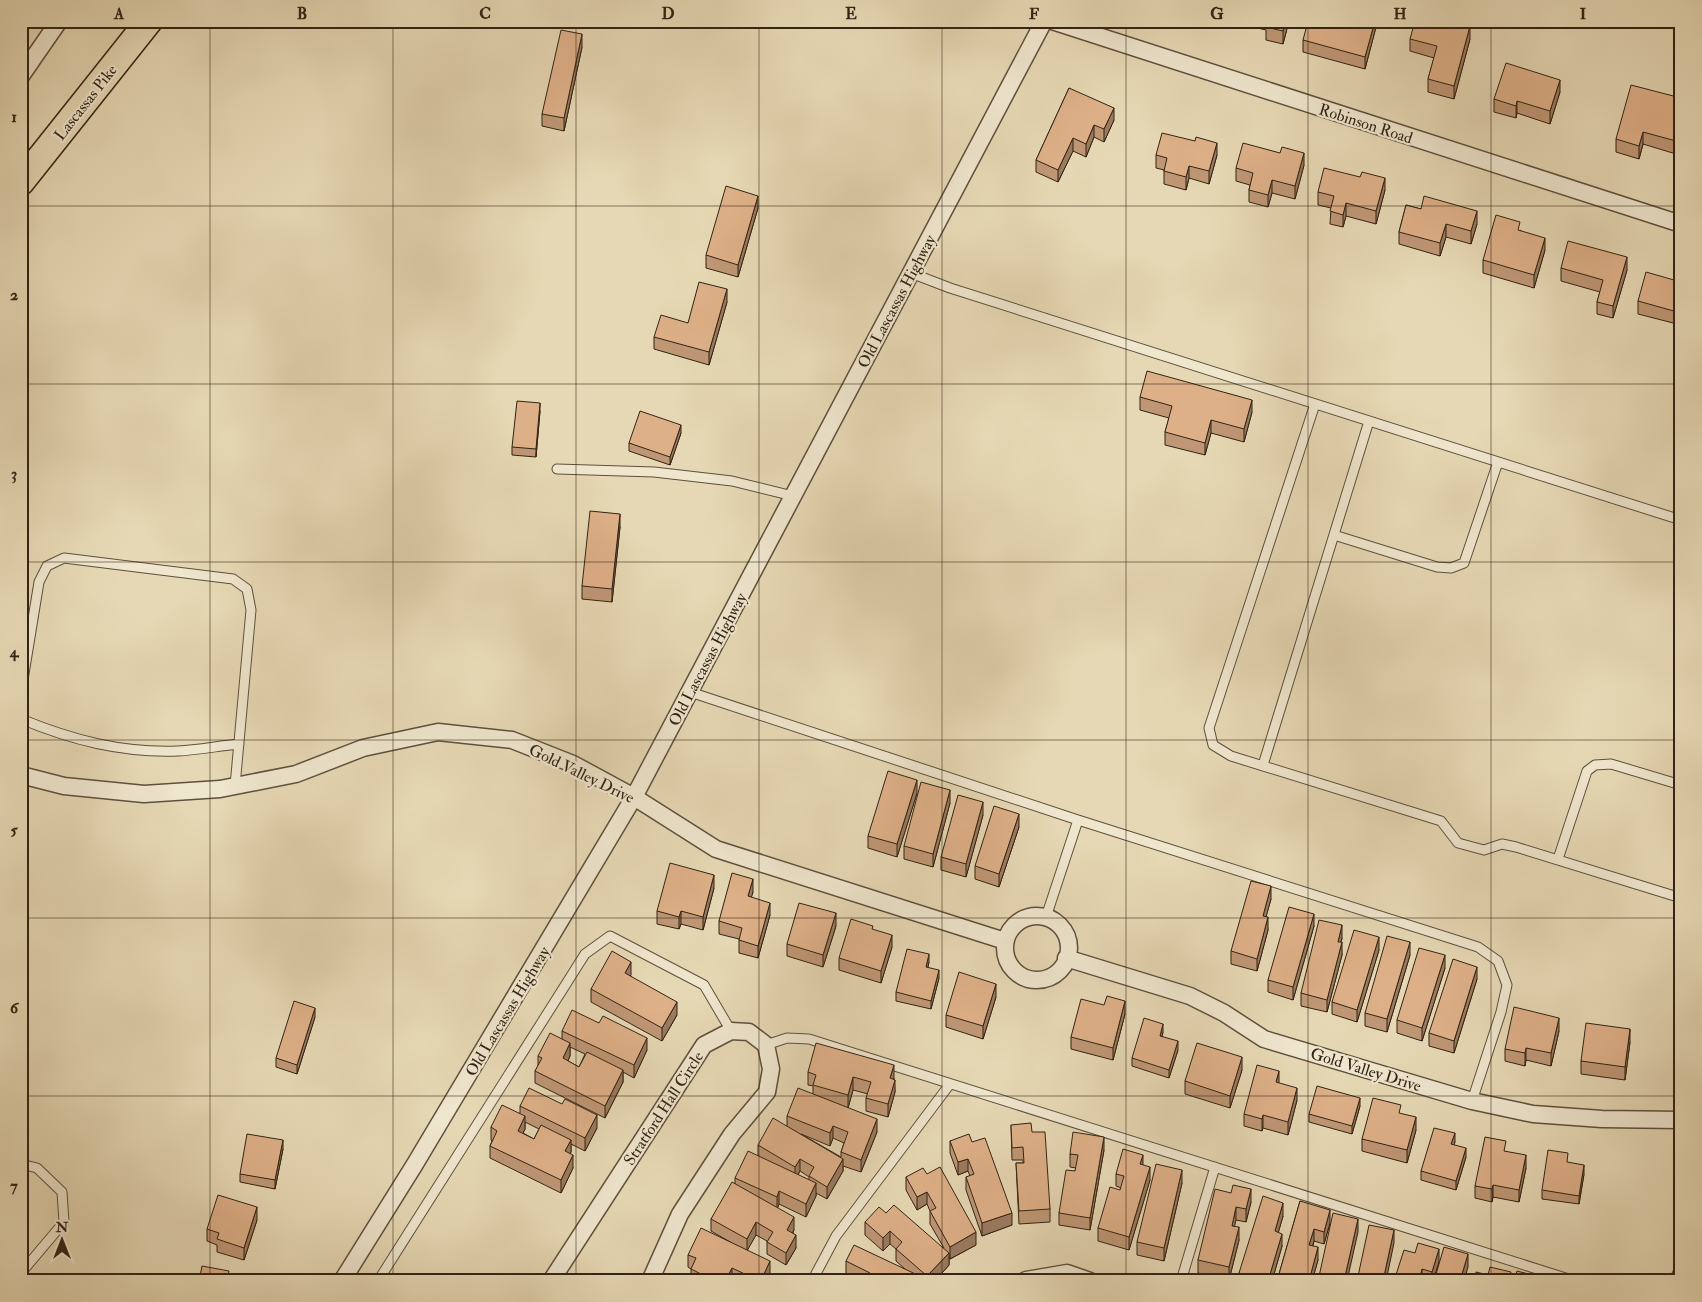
<svg xmlns="http://www.w3.org/2000/svg" width="1702" height="1302" font-family="'IM FELL Double Pica',serif">
<style>
.lines{fill:none;stroke-linecap:round;stroke-linejoin:round}
.service-casing{stroke:#5f503c;stroke-width:11}
.minor-casing{stroke:#5f503c;stroke-width:19}
.primary-casing{stroke:#322314;stroke-width:29}
.service{stroke:#efe6ce;stroke-width:9}
.minor{stroke:#efe6ce;stroke-width:16}
.primary{stroke:#e6d8b4;stroke-width:26}
.wall{fill:#bf9775;stroke:#322314;fill-rule:evenodd}
.shaded-wall{fill:#9b7b5f;stroke:#322314}
.building{fill:#deb088;stroke:#322314}
.grid{fill:none;stroke:#322314;stroke-width:1;stroke-opacity:0.55}
.labels{text-anchor:middle;stroke-width:4.5;stroke-linejoin:round;paint-order:stroke}
.street-label{font-size:16px;fill:#322314;stroke:#efe6ce}
.neatline{fill:none;stroke:#322314;stroke-width:2}
.grid-label{font-size:16px;text-anchor:middle;font-weight:bold;fill:#322314}
</style>
<rect width="100%" height="100%" fill="#e6d8b4"/>
<filter id="stains"><feTurbulence type="fractalNoise" baseFrequency=".004" numOctaves="4"/><feColorMatrix values="0 0 0 0 .2 0 0 0 0 .09 0 0 0 0 .02 0 0 0 .5 -.17"/></filter>
<radialGradient id="worn" r=".72"><stop offset=".6" stop-color="#630" stop-opacity="0"/><stop offset="1" stop-color="#630" stop-opacity=".3"/></radialGradient>
<g class="lines">
<g class="service-casing">
<path id="service" d="M911,273L950,288L1681,520
M1315,404L1209,728L1213,745L1231,756L1441,821L1458,843L1484,850L1502,844L1516,847L1681,898
M557,469L654,472L732,481L793,496
M1334,535L1437,567L1451,568L1464,563L1498,462
M21,692L39,582L47,566L64,558L233,579L247,589L251,610L235,786
M690,692L1078,820L1478,947L1498,961L1507,985L1501,1012L1472,1101
M21,719C72,740 121,753 178,751C198,750 218,746 239,744
M1263,765L1369,421
M1558,859L1587,771L1595,765L1611,764L1681,785
M1046,917L1078,820
M766,1045L787,1038L809,1039L1575,1281
M21,1164L37,1168L62,1192L64,1222L21,1273
M378,1281L585,954L610,936L704,985L731,1031
M812,1281L836,1236L950,1084
M1181,1281L1215,1167"/>
</g>
<g class="minor-casing">
<path id="minor" d="M1052,21L1681,224
M21,76L59,21
M21,775L64,786L144,794L220,789L296,774L363,748L438,732L512,740L573,764L634,797L716,849L1005,941
M1005 948a32 32 0 1 1 64 0a32 32 0 1 1-64 0Z
M1066,958L1190,996L1224,1013L1264,1039L1472,1101L1533,1114L1602,1119L1681,1120
M1026,1280L1067,1273L1090,1281
M342,1281L415,1164L634,797L1044,21
M551,1281L704,1045L731,1031L749,1032L766,1045L771,1069L767,1092L732,1134L680,1214L650,1281
M1679,1281L1681,1275"/>
</g>
<g class="primary-casing">
<path id="primary" d="M21,182L149,21"/>
</g>
<use href="#service" class="service"/>
<use href="#minor" class="minor"/>
<use href="#primary" class="primary"/>
</g>
<path class="wall" d="M1228,21H1289L1283,44L1266,40V30Z
M1376,21V27L1365,69L1303,52V40L1351,25Z
M1410,39H1470L1454,99L1428,92V79L1434,58L1410,51Z
M582,47L564,131L542,126V114Z
M1069,88L1114,120L1104,142L1094,137L1086,157L1073,151L1058,182L1036,172V160Z
M1560,92L1550,124L1517,113L1516,118L1494,112V99Z
M1681,98V136L1676,154L1643,144L1639,159L1616,152V139Z
M1195,141L1217,155L1209,184L1189,178L1186,190L1164,184V170L1156,168V155Z
M1304,165L1295,199L1272,193L1268,207L1249,202V190L1250,185L1236,181V168Z
M1360,177L1385,190L1376,224L1346,216L1343,227L1330,224L1331,208L1318,205V192Z
M1406,205L1477,224L1471,244L1446,237L1440,256L1399,244V232Z
M758,208L738,277L706,268V255Z
M1520,230L1545,250L1534,288L1483,273V260Z
M1561,268L1627,270L1613,318L1597,314V302L1600,292L1561,281Z
M1681,282V325L1638,314V301Z
M727,302L709,365L654,349V337L688,323Z
M1140,397L1252,412L1244,442L1211,433L1205,455L1165,445V432L1169,418L1140,410Z
M540,411L536,457L512,455V447Z
M681,433L670,465L629,451V443Z
M620,527L612,602L582,599V586Z
M917,793L897,857L868,848V836Z
M950,803L933,867L904,859V846Z
M983,815L966,877L941,870V857Z
M1019,827L999,887L975,879V866Z
M714,888L703,930L681,924L679,929L657,924V911Z
M753,892L751,897L770,915L758,958L739,953V939L719,934V921Z
M1271,899L1266,916L1268,930L1257,971L1231,964V951Z
M836,926L823,967L787,956V944Z
M1314,926L1293,1000L1268,992V980Z
M873,929L892,947L881,983L839,970V958Z
M1342,938L1341,942L1342,955L1327,1012L1301,1006V993Z
M1379,950L1357,1022L1332,1014V1002Z
M1410,955L1387,1032L1365,1026V1013Z
M929,962L928,967L939,978L931,1009L896,1001V992Z
M1445,968L1422,1041L1397,1033V1020Z
M631,975L630,976L677,1015L662,1041L591,1002V989Z
M1477,979L1454,1053L1429,1046V1033Z
M996,997L983,1039L946,1027V1015Z
M1104,1005L1125,1014L1113,1060L1071,1049V1037Z
M315,1017L297,1074L276,1067V1058Z
M562,1031L647,1050L634,1078L623,1072V1082L605,1118L535,1083V1071L538,1066V1056L562,1039ZM570,1047L585,1054L579,1067L568,1061L570,1056Z
M1559,1031L1551,1066L1526,1060L1525,1066L1505,1061V1049Z
M1163,1032L1162,1036L1178,1050L1169,1078L1132,1066V1058Z
M1630,1042L1625,1080L1581,1074V1061Z
M1242,1070L1230,1108L1185,1094V1081Z
M808,1072L894,1078L895,1092L888,1117L866,1111V1098L868,1094L853,1090L848,1108L877,1132L861,1172L843,1166V1171L827,1199L816,1193V1196L806,1217L779,1204L777,1208L794,1230L793,1233L796,1248L786,1265L767,1254V1241L756,1235L747,1250L770,1274L769,1276L772,1281H678L691,1280V1269L688,1267V1255L732,1243L711,1231V1219L735,1184V1178L758,1156V1145L787,1126V1116L813,1094V1086L808,1085ZM801,1134L830,1146L833,1138L844,1143L841,1152V1157ZM800,1171L809,1177V1180L798,1175Z
M1279,1083L1297,1100L1288,1135L1263,1128L1262,1131L1244,1126V1114Z
M520,1106L597,1128L585,1151L571,1144V1152L570,1154L573,1168L561,1193L490,1158V1146L492,1141L491,1140V1127L520,1113ZM525,1122L539,1129L534,1139L523,1133L525,1129Z
M1360,1106L1352,1134L1309,1122V1114Z
M1011,1125L1032,1132L1050,1209V1222L1019,1224L1016,1163H1023V1160H1012Z
M1416,1130L1407,1163L1362,1151V1139Z
M950,1141L972,1142L1012,1225L982,1236L966,1190V1177L970,1176L968,1171L958,1175L950,1153Z
M1455,1142L1454,1145L1466,1157L1456,1190L1421,1180V1171Z
M283,1149L275,1189L240,1182V1174Z
M1104,1150L1090,1230L1059,1225V1213L1075,1171L1076,1168L1070,1167V1154Z
M1506,1151L1526,1168L1519,1202L1493,1197L1492,1202L1475,1198V1186Z
M1568,1163L1584,1174L1579,1204L1542,1199V1190Z
M1143,1165L1150,1180L1129,1250L1098,1241V1228L1121,1188L1116,1186V1174Z
M927,1174L976,1245L950,1259L949,1257V1265L935,1281H861L846,1274V1261L905,1269L896,1261V1249L890,1244L883,1251L865,1235V1222L886,1213L944,1248L930,1224V1211L927,1204L917,1210L906,1190V1177Z
M1182,1183L1164,1261L1137,1255V1242Z
M1231,1193L1251,1202L1246,1222L1236,1220L1234,1226L1239,1240L1229,1280L1198,1273V1260Z
M1300,1201L1330,1223L1324,1244L1314,1241L1313,1246L1318,1260L1312,1281H1277Z
M1283,1216L1278,1233L1282,1246L1272,1281H1239V1273Z
M257,1220L244,1260L217,1252V1245L207,1241V1229Z
M1439,1262L1433,1281H1394Z"/>
<path class="shaded-wall" d="M1285,21H1289L1283,44V31Z
M1375,21H1376V27L1365,69V57Z
M1470,26V39L1454,99V86Z
M582,34V47L564,131V118Z
M1560,80V92L1550,124V111Z
M1517,101V113L1516,118V106Z
M1114,108V120L1104,142V129Z
M1681,124V136L1676,154V141Z
M1094,125V137L1086,157V144Z
M1643,132V144L1639,159V146Z
M1073,138V151L1058,182V170Z
M1217,143V155L1209,184V171Z
M1304,153V165L1295,199V186Z
M1189,166V178L1186,190V177Z
M1385,178V190L1376,224V211Z
M1272,180V193L1268,207V195Z
M758,196V208L738,277V265Z
M1346,203V216L1343,227V215Z
M1477,211V224L1471,244V231Z
M1446,224V237L1440,256V243Z
M1545,238V250L1534,288V275Z
M1627,257V270L1613,318V306Z
M727,289V302L709,365V352Z
M1252,400V412L1244,442V429Z
M540,403V411L536,457V449Z
M1211,420V433L1205,455V443Z
M681,425V433L670,465V457Z
M620,514V527L612,602V589Z
M917,780V793L897,857V844Z
M950,790V803L933,867V854Z
M983,802V815L966,877V864Z
M1019,814V827L999,887V874Z
M714,875V888L703,930V917Z
M753,879V892L748,909V896Z
M1271,886V899L1263,928V916Z
M770,903V915L758,958V946Z
M681,911V924L679,929V917Z
M836,913V926L823,967V955Z
M1314,914V926L1293,1000V987Z
M1268,917V930L1257,971V959Z
M1342,925V938L1338,954V942Z
M892,935V947L881,983V971Z
M1379,937V950L1357,1022V1010Z
M1342,942V955L1327,1012V1000Z
M1410,942V955L1387,1032V1019Z
M929,954V962L926,975V967Z
M1445,955V968L1422,1041V1028Z
M631,962V975L625,986V973Z
M1477,967V979L1454,1053V1041Z
M939,970V978L931,1009V1001Z
M996,984V997L983,1039V1026Z
M1125,1001V1014L1113,1060V1048Z
M677,1002V1015L662,1041V1028Z
M315,1008V1017L297,1074V1065Z
M1559,1018V1031L1551,1066V1053Z
M1163,1024V1032L1160,1044V1036Z
M1630,1029V1042L1625,1080V1067Z
M647,1038V1050L634,1078V1065Z
M1178,1041V1050L1169,1078V1070Z
M570,1043V1056L563,1071V1058Z
M1526,1048V1060L1525,1066V1053Z
M1242,1057V1070L1230,1108V1096Z
M894,1065V1078L890,1091V1078Z
M623,1070V1082L605,1118V1106Z
M1279,1071V1084L1276,1082Z
M853,1077V1090L848,1108V1095Z
M895,1080V1092L888,1117V1104Z
M1297,1088V1100L1288,1135V1122Z
M1360,1098V1106L1352,1134V1126Z
M597,1115V1128L585,1151V1138Z
M1263,1115V1128L1262,1131V1119Z
M525,1116V1129L518,1143V1131Z
M1416,1117V1130L1407,1163V1150Z
M877,1119V1132L861,1172V1160Z
M833,1126V1138L830,1146V1133Z
M1455,1133V1142L1451,1152V1144Z
M1104,1137V1150L1090,1230V1218Z
M283,1140V1149L275,1189V1180Z
M571,1140V1152L565,1164V1151Z
M1466,1148V1157L1456,1190V1181Z
M573,1155V1168L561,1193V1180Z
M1143,1155V1167L1140,1164Z
M1526,1155V1168L1519,1202V1190Z
M800,1159V1171L795,1179V1167Z
M843,1159V1171L827,1199V1187Z
M968,1159V1171L958,1175V1162Z
M1584,1165V1174L1579,1204V1196Z
M1150,1167V1180L1129,1250V1237Z
M1182,1170V1183L1164,1261V1248Z
M816,1183V1196L806,1217V1204Z
M1493,1185V1197L1492,1202V1189Z
M1251,1189V1202L1246,1222V1209Z
M779,1191V1204L777,1210V1197Z
M927,1192V1204L917,1210V1197Z
M1283,1203V1216L1275,1244V1231Z
M257,1207V1220L244,1260V1248Z
M1236,1207V1220L1232,1238V1226Z
M1330,1210V1223L1324,1244V1232Z
M1012,1213V1225L982,1236V1223Z
M794,1217V1230L787,1242V1230Z
M1358,1219V1232L1347,1281H1344Z
M756,1222V1235L747,1251V1239Z
M1239,1227V1240L1229,1280V1267Z
M1314,1229V1241L1309,1258V1245Z
M1394,1230V1243L1386,1281H1383Z
M890,1231V1244L883,1251V1238Z
M976,1232V1245L950,1259V1247Z
M1282,1234V1246L1272,1281H1268Z
M796,1235V1248L786,1265V1253Z
M1318,1247V1260L1312,1281H1309Z
M1439,1249V1262L1433,1281H1432V1272Z
M949,1253V1265L935,1281H927V1276Z
M1468,1254V1267L1464,1281H1460Z
M770,1261V1274L766,1281L764,1274Z
M732,1268V1281H725Z
M1422,1269V1281H1419Z"/>
<path class="building" d="M1268,21H1285L1283,31L1266,27Z
M1308,21H1338L1351,25L1352,21H1375L1365,57L1303,40Z
M1415,21H1452L1470,26L1454,86L1428,79L1437,46L1410,39Z
M561,30L582,34L564,118L542,114Z
M1506,63L1560,80L1550,111L1517,101L1516,106L1494,99Z
M1631,85L1681,98V124L1676,141L1643,132L1639,146L1616,139Z
M1069,88L1114,108L1104,129L1094,125L1086,144L1073,138L1058,170L1036,160Z
M1162,133L1195,141L1196,137L1217,143L1209,171L1189,166L1186,177L1164,171L1167,158L1156,155Z
M1243,143L1280,153L1282,147L1304,153L1295,186L1272,180L1268,195L1249,190L1253,173L1236,168Z
M1324,168L1360,177L1362,172L1385,178L1376,211L1346,203L1343,215L1330,211L1334,196L1318,192Z
M726,186L758,196L738,265L706,255Z
M1424,196L1477,211L1471,231L1446,224L1440,243L1399,232L1406,205L1421,209Z
M1496,215L1520,222L1518,230L1545,238L1534,275L1483,260Z
M1568,241L1627,257L1613,306L1597,302L1603,280L1561,268Z
M1646,272L1681,282V313L1638,301Z
M699,282L727,289L709,352L654,337L661,315L688,323Z
M1147,371L1252,400L1244,429L1211,420L1205,443L1165,432L1172,406L1140,397Z
M517,401L540,403L536,449L512,447Z
M640,411L681,425L670,457L629,443Z
M590,511L620,514L612,589L582,586Z
M888,771L917,780L897,844L868,836Z
M921,782L950,790L933,854L904,846Z
M958,795L983,802L966,864L941,857Z
M994,806L1019,814L999,874L975,866Z
M670,863L714,875L703,917L681,911L679,917L657,911Z
M732,873L753,879L748,896L770,903L758,946L739,940L742,928L719,921Z
M1251,881L1271,886L1263,916L1268,917L1257,959L1231,951Z
M799,903L836,913L823,955L787,944Z
M1289,907L1314,914L1293,987L1268,980Z
M851,919L873,926L872,929L892,935L881,971L839,958Z
M1319,920L1342,925L1338,942H1342L1327,1000L1301,993Z
M1354,930L1379,937L1357,1010L1332,1002Z
M1387,936L1410,942L1387,1019L1365,1013Z
M1419,948L1445,955L1422,1028L1397,1020Z
M907,949L929,954L926,967L939,970L931,1001L896,992Z
M612,951L631,962L625,973L677,1002L662,1028L591,989Z
M1453,959L1477,967L1454,1041L1429,1033Z
M959,972L996,984L983,1026L946,1015Z
M1107,996L1125,1001L1113,1048L1071,1037L1081,999L1104,1005Z
M294,1001L315,1008L297,1065L276,1058Z
M1514,1007L1559,1018L1551,1053L1526,1048L1525,1053L1505,1049Z
M572,1010L599,1023L603,1016L647,1038L634,1065L562,1031Z
M1144,1018L1163,1024L1160,1036L1178,1041L1169,1070L1132,1058Z
M1586,1023L1630,1029L1625,1067L1581,1061Z
M550,1033L570,1043L563,1058L579,1067L587,1052L623,1070L605,1106L535,1071L542,1058L538,1056Z
M816,1043L894,1065L890,1078L895,1080L888,1104L866,1098L871,1082L853,1077L848,1095L813,1085L816,1075L808,1072Z
M1197,1043L1242,1057L1230,1096L1185,1081Z
M1257,1065L1279,1071L1276,1082L1297,1088L1288,1122L1263,1115L1262,1119L1244,1114Z
M1317,1086L1360,1098L1352,1126L1309,1114Z
M529,1088L562,1104L565,1099L597,1115L585,1138L520,1106Z
M798,1088L877,1119L861,1160L841,1152L848,1132L833,1126L830,1133L787,1116Z
M1373,1098L1401,1105L1399,1113L1416,1117L1407,1150L1362,1139Z
M502,1105L525,1116L518,1131L534,1139L541,1125L571,1140L565,1151L573,1155L561,1180L490,1146L497,1131L491,1127Z
M773,1118L843,1159L827,1187L809,1176L814,1167L800,1159L795,1167L758,1145Z
M1031,1123L1032,1132H1045L1050,1209L1019,1211L1016,1163H1024L1023,1147L1012,1148L1011,1125Z
M1434,1128L1455,1133L1451,1144L1466,1148L1456,1181L1421,1171Z
M1073,1132L1104,1137L1090,1218L1059,1213L1066,1170L1075,1171L1078,1155L1070,1154Z
M247,1134L283,1140L275,1180L240,1174Z
M969,1134L972,1142L985,1138L1012,1213L982,1223L966,1177L974,1174L968,1159L958,1162L950,1141Z
M1485,1137L1506,1141L1504,1151L1526,1155L1519,1190L1493,1185L1492,1189L1475,1186Z
M1123,1149L1143,1155L1140,1164L1150,1167L1129,1237L1098,1228L1110,1187L1120,1190L1124,1176L1116,1174Z
M1548,1150L1568,1153L1567,1162L1584,1165L1579,1196L1542,1190Z
M748,1151L816,1183L806,1204L779,1191L777,1197L735,1178Z
M1156,1164L1182,1170L1164,1248L1137,1242Z
M940,1167L976,1232L950,1247L930,1211L936,1208L927,1192L917,1197L906,1177L923,1168L927,1174Z
M732,1182L794,1217L787,1230L796,1235L786,1253L767,1242L773,1232L756,1222L747,1239L711,1219Z
M1233,1185L1251,1189L1246,1209L1236,1207L1232,1226L1239,1227L1229,1267L1198,1260L1215,1189L1231,1193Z
M218,1195L257,1207L244,1248L217,1239L219,1233L207,1229Z
M1263,1196L1283,1203L1275,1231L1282,1234L1268,1281H1264L1239,1273Z
M1300,1201L1330,1210L1324,1232L1314,1229L1309,1245L1318,1247L1309,1281H1277Z
M894,1205L949,1253L927,1276L896,1249L902,1242L890,1231L883,1238L865,1222L879,1207L886,1213Z
M1333,1213L1358,1219L1344,1281H1318Z
M1369,1225L1394,1230L1383,1281H1357Z
M701,1228L770,1261L764,1274L772,1278L771,1281H746L749,1276L732,1268L725,1281H715L691,1269L696,1258L688,1255Z
M1418,1243L1439,1249L1432,1272L1422,1269L1419,1281H1394L1404,1250L1415,1253Z
M854,1245L926,1279L925,1281H866L870,1273L846,1261Z
M1444,1247L1468,1254L1460,1281H1434Z
M202,1266L229,1271L227,1281H199Z
M1490,1267L1511,1272L1509,1281H1474L1476,1272L1488,1275Z
M1517,1271L1540,1277L1539,1281H1514Z
M680,1276L692,1281H678Z"/>
<path class="grid" d="M210,21V1281M393,21V1281M576,21V1281M759,21V1281M942,21V1281M1126,21V1281M1308,21V1281M1491,21V1281M21,206H1681M21,384H1681M21,562H1681M21,740H1681M21,918H1681M21,1096H1681"/>
<g class="labels">
<g class="street-label">
<text transform="translate(85 102) rotate(-52)" y="6">Lascassas Pike</text>
<text transform="translate(1366 123) rotate(18)" y="6">Robinson Road</text>
<text transform="translate(896 301) rotate(-62)" y="6">Old Lascassas Highway</text>
<text transform="translate(707 659) rotate(-62)" y="6">Old Lascassas Highway</text>
<text transform="translate(582 773) rotate(26)" y="6">Gold Valley Drive</text>
<text transform="translate(507 1011) rotate(-59)" y="6">Old Lascassas Highway</text>
<text transform="translate(1366 1069) rotate(17)" y="6">Gold Valley Drive</text>
<text transform="translate(663 1108) rotate(-57)" y="6">Stratford Hall Circle</text>
</g>
</g>
<rect width="1702" height="1302" fill="none" stroke="#e6d8b4" stroke-width="55"/>
<g transform="translate(62 1240)" stroke="#efe6ce" stroke-width="4" paint-order="stroke">
<path d="M0-4L9 19L0 12L-9 19Z" fill="#322314"/>
<text y="-8" font-size="14" font-weight="bold" text-anchor="middle" fill="#322314">N</text>
</g>
<rect x="28" y="28" width="1646" height="1246" class="neatline"/>
<g class="grid-label">
<text x="119" y="19">A</text>
<text x="302" y="19">B</text>
<text x="485" y="19">C</text>
<text x="668" y="19">D</text>
<text x="851" y="19">E</text>
<text x="1034" y="19">F</text>
<text x="1217" y="19">G</text>
<text x="1400" y="19">H</text>
<text x="1583" y="19">I</text>
<text x="14" y="122">1</text>
<text x="14" y="300">2</text>
<text x="14" y="479">3</text>
<text x="14" y="657">4</text>
<text x="14" y="835">5</text>
<text x="14" y="1013">6</text>
<text x="14" y="1191">7</text>
</g>
<rect width="100%" height="100%" filter="url(#stains)"/>
<rect width="100%" height="100%" fill="url(#worn)"/>
</svg>
